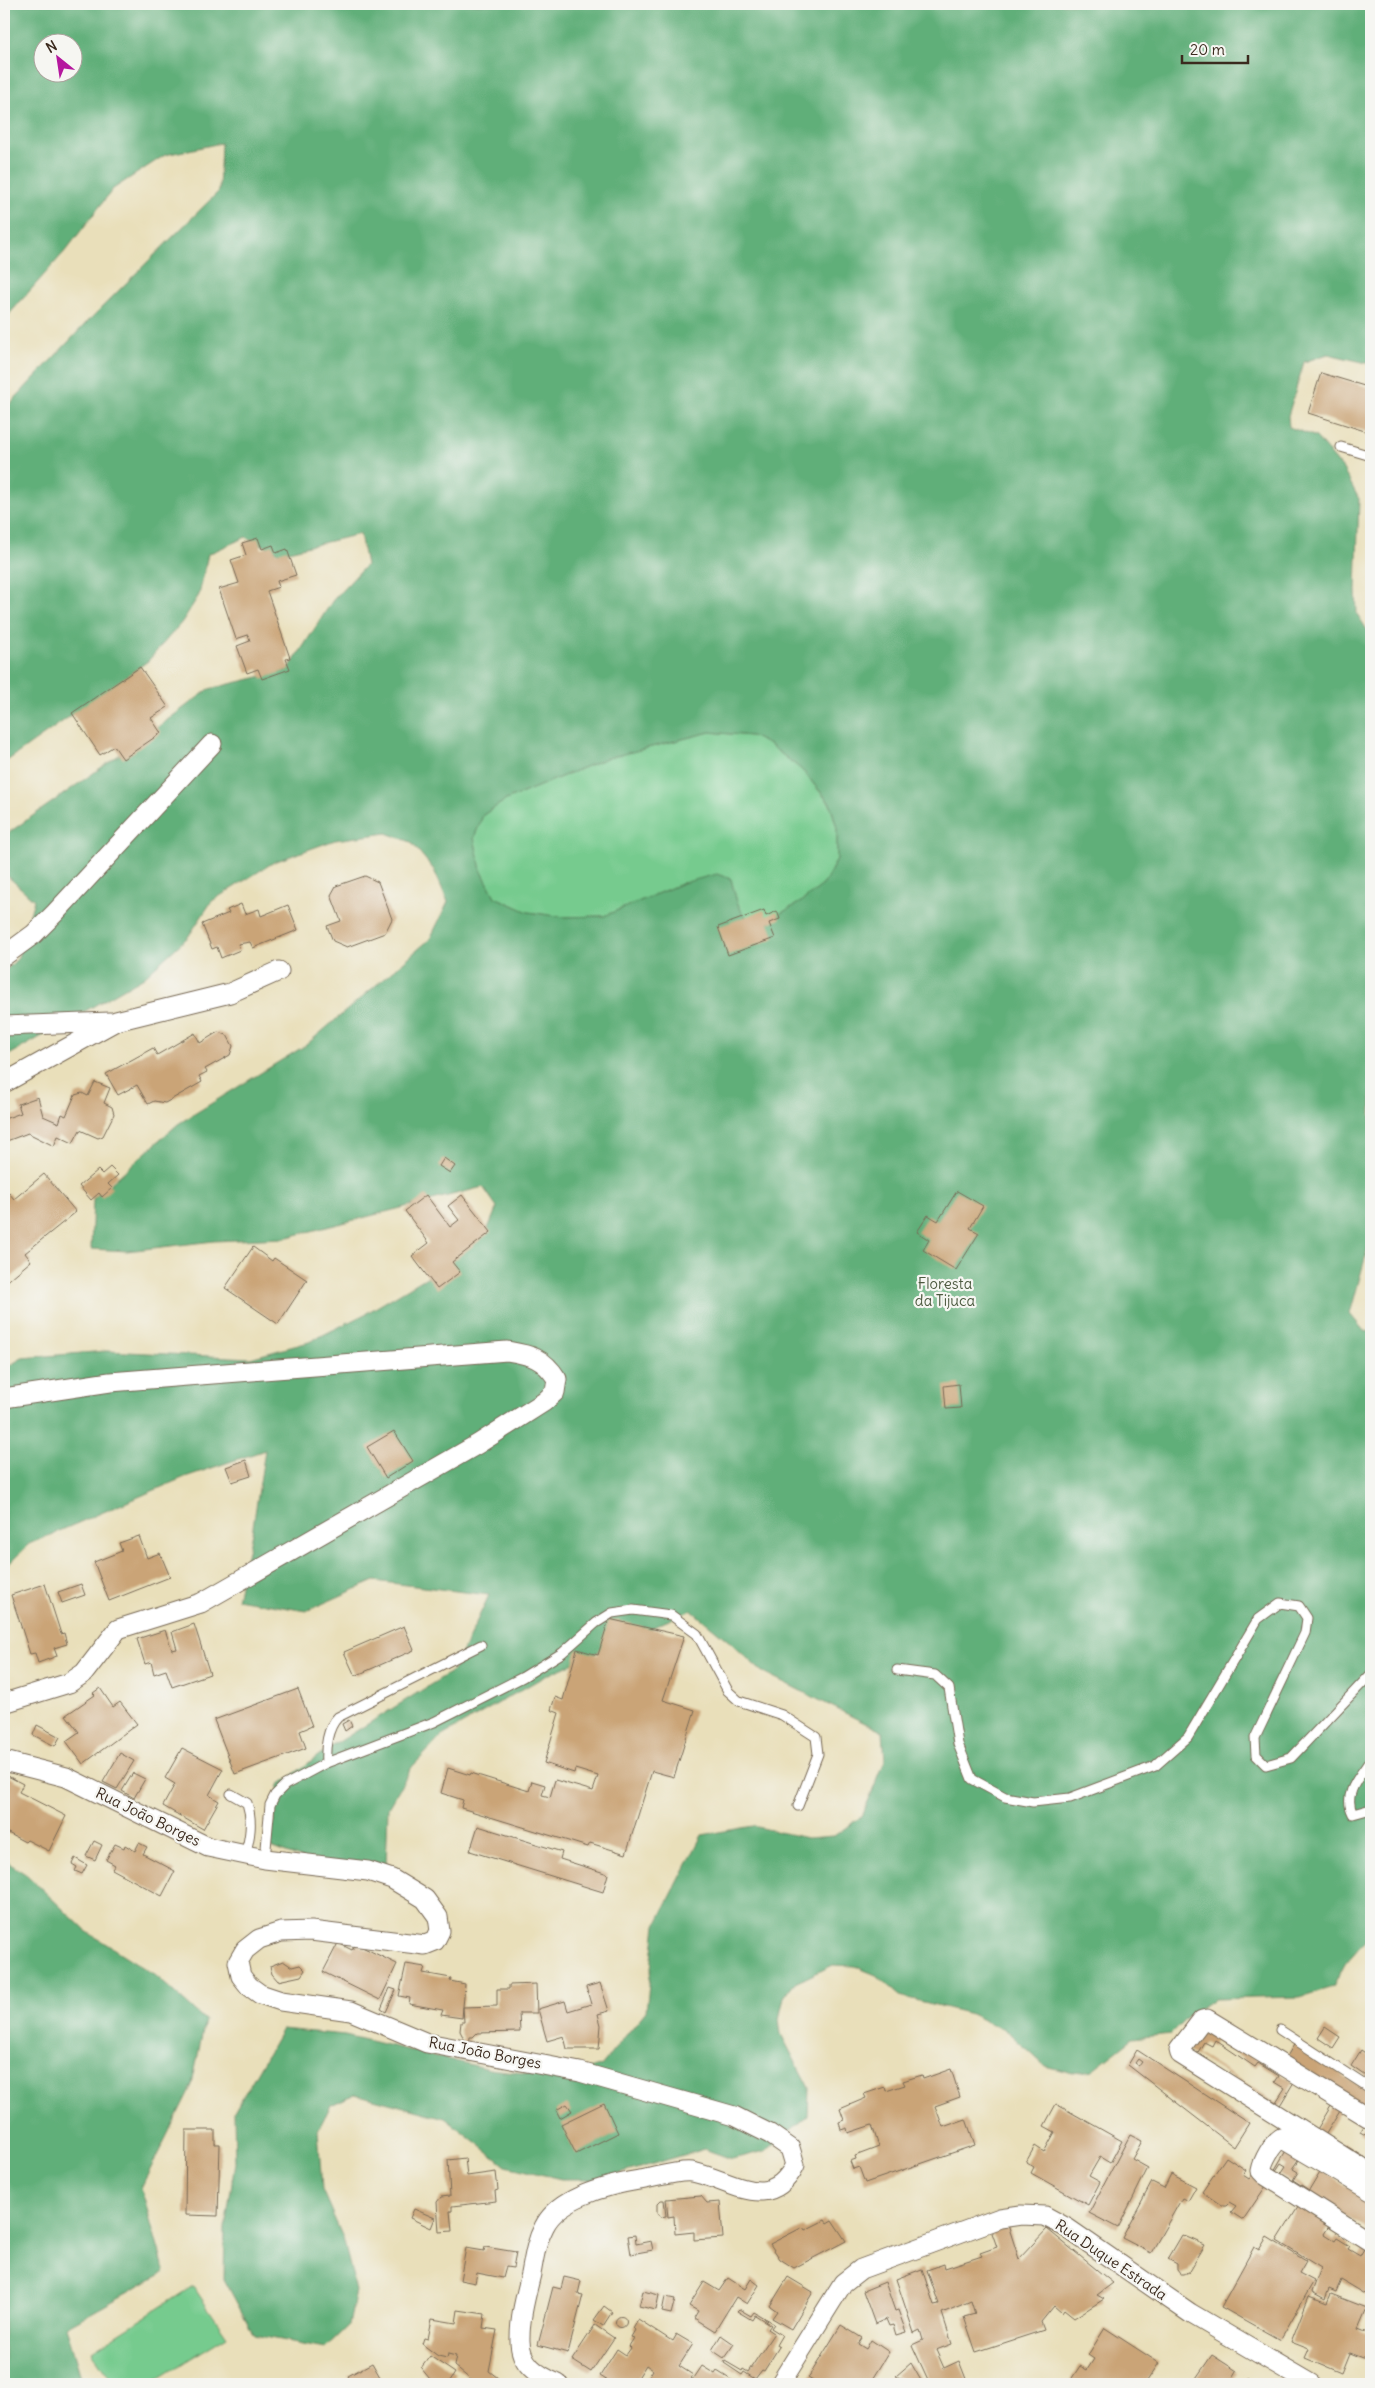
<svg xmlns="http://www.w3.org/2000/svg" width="1375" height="2388" font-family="Delius,sans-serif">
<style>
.green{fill:#76cb8e;stroke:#587a56}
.forest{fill:#60af79;stroke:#4e6c4c;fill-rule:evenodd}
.building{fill:#caa477;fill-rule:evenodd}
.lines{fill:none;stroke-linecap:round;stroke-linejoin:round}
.service-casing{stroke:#786955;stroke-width:11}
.minor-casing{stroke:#786955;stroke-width:21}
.service{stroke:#fff;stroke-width:9}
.minor{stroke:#fff;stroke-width:19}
.labels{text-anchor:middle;stroke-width:4.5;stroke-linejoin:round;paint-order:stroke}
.park-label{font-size:15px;fill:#4d5a40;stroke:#f6f6f2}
.street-label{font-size:15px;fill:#3b2a1e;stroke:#f6f6f2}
</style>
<rect width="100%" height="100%" fill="#f6f6f2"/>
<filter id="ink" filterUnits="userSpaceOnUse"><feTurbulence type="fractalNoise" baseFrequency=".02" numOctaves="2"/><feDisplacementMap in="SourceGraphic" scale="10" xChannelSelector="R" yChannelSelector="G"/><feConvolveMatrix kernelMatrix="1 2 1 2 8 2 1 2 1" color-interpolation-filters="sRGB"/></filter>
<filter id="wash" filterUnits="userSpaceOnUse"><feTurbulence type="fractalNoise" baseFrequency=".0096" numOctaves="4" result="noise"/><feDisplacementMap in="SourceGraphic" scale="20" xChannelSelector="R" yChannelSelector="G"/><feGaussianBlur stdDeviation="1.12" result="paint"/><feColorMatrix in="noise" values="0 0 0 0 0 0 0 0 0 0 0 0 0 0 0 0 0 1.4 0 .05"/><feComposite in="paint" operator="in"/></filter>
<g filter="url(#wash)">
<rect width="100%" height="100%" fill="#e9dfba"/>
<path class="green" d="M710,732L751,736L770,745L802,770L830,804L837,828V859L824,884L801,902L781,913L763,928C739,918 737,903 731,879L683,883L604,916L563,917L528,912L495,897L481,870L474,838L483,815L506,800L604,759Z
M193,2286L227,2336L149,2384H114L92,2351Z"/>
<path class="forest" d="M4,4H1371V364L1328,354L1304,362L1288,416L1289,427L1316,437L1343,469L1359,499L1356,590L1357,614L1371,636V1236L1350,1314L1364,1331L1371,1332V1934L1345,1964L1333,1987L1300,1997L1214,1999L1191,2014L1171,2034L1133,2038L1092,2070L1073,2073L1045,2066L1008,2032L971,2014L900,1996L876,1975L854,1966L833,1965L795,1983L784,1997L779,2019L781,2034L809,2088L808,2116L765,2151L732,2159L704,2149L602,2179H561L506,2166L445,2118L355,2094L331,2105L318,2130L322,2190L343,2238L356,2291L349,2325L325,2348L254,2335L224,2279L225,2228L235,2163L234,2112L282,2029L345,2035L489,2069L559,2077L601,2066L646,2011L656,1925L702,1835L753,1826L807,1838L834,1836L862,1816L885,1761L883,1732L761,1671L731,1643L691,1610L545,1676L442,1736L412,1767L388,1808L386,1867L330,1869L270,1847L279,1785L326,1750L454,1670L489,1595L374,1581L306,1611L237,1599L252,1533L265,1450L185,1477L29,1544L4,1569V1369L22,1358L106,1351L250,1358L309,1342L365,1314L447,1265L487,1231L497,1207L483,1187L284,1238L214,1241L127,1251L91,1249L93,1199L178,1124L306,1045L430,939L448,902L434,870L411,842L387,833L335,840L274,862L212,901L188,937L144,977L4,1058V972L18,958L34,900L4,873V836L139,741L209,689L288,670L333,600L366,565L360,534L280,553L246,537L208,554L199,595L182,622L148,661L4,763V410L88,321L219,191L221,143L165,155L113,189L67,249L4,320ZM42,42H72V72H42ZM710,732L751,736L770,745L802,770L830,803L837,828V859L824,884L801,902L781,913L763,928C739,918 737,903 731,879L717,874L683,883L604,916L563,917L528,912L495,897L481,870L474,838L483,815L506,800L604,759Z
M4,1860L27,1875L86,1931L155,1975L205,2020L192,2085L141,2188L165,2272L66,2327L83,2384H4Z"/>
<g id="blocks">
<path class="building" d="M1321,373L1371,388V433L1308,413Z
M258,538L262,549L273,545L276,553L287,549L296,575L277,581L279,587L267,591L290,658L286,659L290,669L262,679L258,669L247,673L237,646L250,641L248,635L236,639L219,589L239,583L231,560L246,555L242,543Z
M140,667L168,707L151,718L161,733L123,759L114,746L100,755L72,713Z
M365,876L378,882L392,919L385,933L347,947L333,941L327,926L341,921L331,895L336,886Z
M241,904L245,914L259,909L261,916L288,905L298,930L253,948L250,942L238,944L240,950L221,958L217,947L212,949L202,924L229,913L227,910Z
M764,910L766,916L777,911L780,919L769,923L775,938L728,955L718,927Z
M218,1032L227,1035L233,1046L230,1055L205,1069L207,1072L199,1076L202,1082L165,1103L154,1101L148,1104L137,1085L118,1095L106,1074L153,1048L157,1055L195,1033L200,1043Z
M95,1082L110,1088L104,1103L112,1107L114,1114L103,1136L98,1138L80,1130L73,1143L58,1136L54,1146L28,1133L4,1142V1119L21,1113L18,1104L38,1097L43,1116L59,1123L62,1114L66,1116L75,1095L82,1093L88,1096Z
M444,1158L455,1166L450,1173L439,1166Z
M110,1167L118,1175L108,1184L112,1188L102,1197L99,1193L91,1200L79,1186L98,1170L102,1174Z
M44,1174L76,1212L25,1253L31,1261L4,1284V1197L9,1193L14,1199Z
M957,1191L983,1206L970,1228L979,1233L956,1270L923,1250L929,1240L917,1232L928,1215L938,1221Z
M426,1195L450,1227L459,1220L448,1206L462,1195L491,1232L452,1262L460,1272L437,1289L412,1256L429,1243L405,1211Z
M253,1247L272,1261L274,1258L307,1280L278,1324L225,1288Z
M959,1384L961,1408L946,1409L944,1386Z
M394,1431L413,1461L386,1478L367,1447Z
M246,1460L251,1476L232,1482L226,1467Z
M139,1536L147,1558L160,1553L170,1577L109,1601L94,1562L122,1551L119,1543Z
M45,1584L61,1634L64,1633L67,1644L54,1648L57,1656L38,1663L35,1653L30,1654L11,1595Z
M81,1584L85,1595L62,1603L58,1592Z
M609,1619L684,1636L663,1700L695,1710L674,1777L652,1771L626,1854L590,1843L588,1847L461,1808L463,1800L441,1793L448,1768L470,1775L471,1773L529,1791L532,1781L545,1785L542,1795L550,1797L555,1780L593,1791L598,1776L575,1769L574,1773L544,1763L559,1713L551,1710L555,1697L563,1700L577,1649L598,1655Z
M194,1624L210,1674L172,1687L166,1670L154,1674L151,1662L145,1664L137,1639L165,1630L172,1650L177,1649L172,1632Z
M404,1626L414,1650L355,1676L344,1652Z
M100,1688L113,1707L120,1702L137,1724L83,1764L66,1741L79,1732L66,1715L95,1695L93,1693Z
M298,1689L312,1726L300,1731L306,1748L235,1774L214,1720Z
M349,1720L352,1726L345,1731L342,1724Z
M37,1725L60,1737L55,1746L33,1735Z
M182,1748L223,1769L209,1795L219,1801L203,1829L163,1806L175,1784L165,1778Z
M120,1753L134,1761L117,1789L103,1782Z
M133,1773L145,1779L134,1798L122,1791Z
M4,1774L23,1784L19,1792L66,1816L49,1851L27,1840L25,1842L4,1831Z
M478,1826L562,1852L560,1859L608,1874L603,1892L470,1851Z
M94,1841L102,1845L95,1860L86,1856Z
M139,1843L147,1847L143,1854L175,1871L162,1896L112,1869L115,1865L106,1860L115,1844L124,1848L125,1845L135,1851Z
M75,1858L87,1865L82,1874L75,1871L77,1867L72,1864Z
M338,1943L352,1950L356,1944L397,1964L380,2000L323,1972Z
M283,1961L292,1967L300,1965L305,1970L301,1976L278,1981L272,1974L270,1966Z
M406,1964L425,1967L423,1973L451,1978L450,1981L465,1984L462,2018L441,2015L443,2010L409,2004L410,1998L399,1996Z
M600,1983L609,2011L598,2014L601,2025L599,2049H567L564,2036L547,2041L538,2009L565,2001L568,2011L591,2004L586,1987Z
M536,1984L537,2013H519L520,2032L477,2033L473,2037H470L469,2045L462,2043L463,2037L460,2031L461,2022H464L463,2007L497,2006V1989H509V1985Z
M390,1988L396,1990L386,2012L381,2009Z
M1204,2026L1294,2082L1279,2107L1189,2051ZM1215,2040L1255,2067L1258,2063L1279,2076L1275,2082L1285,2088L1276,2102L1197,2054L1204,2042L1212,2046Z
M1325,2027L1340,2037L1333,2048L1318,2038Z
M1295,2043L1371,2093V2113L1286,2058Z
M1137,2050L1249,2123L1234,2147L1128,2065ZM1138,2059L1142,2062L1139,2066L1135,2063Z
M1361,2050L1371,2057V2080L1351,2066Z
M951,2069L960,2097L935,2106L943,2127L966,2119L975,2145L865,2183L859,2167L853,2169L850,2161L856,2159L855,2156L879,2147L872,2125L848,2133L847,2128L841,2130L839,2122L844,2120L840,2109L866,2098L864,2094L885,2087L886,2091L905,2085L903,2081L922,2075L923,2079Z
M604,2103L618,2133L576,2154L561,2124Z
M567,2104L572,2111L560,2118L556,2110Z
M1056,2104L1122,2141L1110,2163L1100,2157L1089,2176L1100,2182L1088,2205L1031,2173L1034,2167L1026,2162L1035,2146L1044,2152L1055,2132L1044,2126Z
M1331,2106L1340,2111L1324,2137L1316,2131Z
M1364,2126L1371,2130V2138L1360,2132Z
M186,2130H215V2144H220L218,2216L185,2215Z
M1130,2135L1142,2141L1132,2159L1148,2168L1118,2228L1089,2213Z
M1343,2144L1371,2161V2166L1341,2147Z
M1287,2149L1301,2157L1293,2169L1298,2172L1293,2180L1309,2190L1321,2170L1371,2201V2232L1280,2175L1286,2166L1281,2163L1275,2172L1274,2171Z
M1226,2157L1246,2170L1243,2175L1249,2179L1253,2174L1268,2183L1243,2220L1231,2212L1236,2206L1229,2202L1226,2205H1221L1202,2192Z
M465,2158L467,2176L496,2172L498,2190L495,2191L496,2201L452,2206V2211H450L452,2231L439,2232L437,2202L441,2197L450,2196L448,2160Z
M1171,2174L1196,2187L1188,2201L1182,2198L1151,2253L1122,2238L1152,2182L1164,2188Z
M701,2196L707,2203L720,2202L723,2238L694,2240V2232L675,2234L674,2216L668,2217L666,2199Z
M661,2200H664L666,2216L661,2217L657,2212V2204Z
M1300,2204L1331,2223L1324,2234L1335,2241L1337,2238L1350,2246L1348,2249L1360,2256L1366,2245L1371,2249V2298L1341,2280L1336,2292L1329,2289L1325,2299L1312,2292L1321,2268L1277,2241Z
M414,2209L435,2218L431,2228L410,2218Z
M825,2220L827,2223L832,2220L846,2241L794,2268L780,2259L770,2244L803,2227L805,2230Z
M1008,2225L1019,2259L1047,2229L1113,2283L1097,2295L1104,2299L1074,2318L1064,2310L1062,2313L1054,2306L1041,2322L1044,2330L976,2352L964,2317L975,2314L971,2301L942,2313L952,2344L936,2350L944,2368L959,2361L968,2384H930L912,2345L923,2340L920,2330L914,2333L896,2279L922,2269L934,2305L939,2304L927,2270L944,2264L945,2268L982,2256L980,2253L997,2247L991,2230Z
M635,2235L636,2244L651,2241L653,2250L631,2254L628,2236Z
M1182,2235L1205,2245L1189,2272L1184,2274H1180L1177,2270V2264L1168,2259Z
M1267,2237L1306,2261L1299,2273L1314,2281L1280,2340L1221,2307L1254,2247L1259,2250Z
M485,2247L516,2252L513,2268L506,2267L503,2278L477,2273L475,2283L460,2280L466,2248L484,2251Z
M564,2277L581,2281L578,2294L583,2295L568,2353L538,2345L553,2287L561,2289Z
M788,2277L813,2292L791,2329L772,2318L777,2311L770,2306Z
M728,2278L745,2289L751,2279L759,2285L747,2304L736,2297L715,2331L694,2318L698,2311L689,2306L704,2282L719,2291Z
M885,2282L895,2311L898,2310L906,2332L896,2335L893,2325L889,2326L886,2319L875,2324L863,2291Z
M643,2291L659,2295L656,2310L639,2306Z
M1331,2294L1367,2308L1358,2329L1371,2334V2344L1365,2359L1349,2353L1341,2373L1305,2358L1309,2349L1291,2342L1309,2296L1327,2303Z
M665,2297L675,2299L671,2314L662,2312Z
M604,2306L612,2312L603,2326L594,2320Z
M739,2309L751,2316L754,2312L774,2324L771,2328L782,2335L776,2345L779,2347L764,2371L762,2370L755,2379L744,2372L742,2375L724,2363L725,2361L742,2371L743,2369L748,2372L774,2333L768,2329L771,2325L755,2315L752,2320L737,2311Z
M458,2310L485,2314L483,2328L497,2330L489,2371L498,2378L495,2381L501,2384H493L495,2381L491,2384H476L454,2366L456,2356L448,2354L447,2358L438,2356L422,2344L424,2338L428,2339L432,2319L456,2323Z
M615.5 2322a5.5 5.5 0 1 1 11 0a5.5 5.5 0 1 1-11 0Z
M638,2319L672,2341L676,2334L693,2344L679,2366L693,2375L687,2384H644L653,2370L646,2365L634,2384H613L600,2376L617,2349L626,2355L631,2348L629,2346L634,2338L631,2337L635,2330L633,2328Z
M595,2325L614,2338L591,2372L572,2360Z
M841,2325L862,2338L858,2344L866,2349L871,2340L889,2352L869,2384H811L813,2381L808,2378Z
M1105,2328L1159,2363L1145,2384H1068L1080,2366L1087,2370L1094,2359L1088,2355Z
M721,2335L734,2344L724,2358L712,2350Z
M1212,2355L1237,2371L1229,2384H1192Z
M430,2356L455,2373L448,2384H434L421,2368Z
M372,2363L384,2384H353L348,2376Z
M911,2363L923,2384H911L896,2376Z
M702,2366L715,2374L717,2371L738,2384H690Z
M1248,2379L1257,2384H1234L1237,2380L1244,2384Z"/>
</g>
</g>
<g filter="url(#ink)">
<use href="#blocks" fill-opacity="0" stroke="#786955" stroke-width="1"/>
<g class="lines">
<g class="service-casing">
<path id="service" d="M1341,447L1371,456
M897,1670L935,1675L949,1688L958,1744L972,1779L1005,1797L1033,1802L1070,1798L1155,1766L1188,1737L1258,1619L1280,1603L1299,1606L1307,1618L1305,1633L1255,1738L1256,1755L1266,1765L1291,1758L1371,1674
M1371,1759C1360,1776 1342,1794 1353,1814L1371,1809
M326,1763C325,1748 327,1728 338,1717L481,1645
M231,1794L247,1803C253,1821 250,1838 245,1855
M265,1859L270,1805L275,1795L285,1785L326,1763L434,1722L523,1677L562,1653L596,1623L612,1613L633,1610L671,1615L697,1634L728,1691L739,1701L782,1715L816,1737L818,1754L798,1806
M1280,2030L1371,2089"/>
</g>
<g class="minor-casing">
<path id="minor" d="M4,956L34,934L55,913L212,744
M4,1026L110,1022
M4,1083L116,1021L230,993L279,971
M4,1398L110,1382L507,1351C530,1355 543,1357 557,1379L555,1392L544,1402L478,1444L201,1603L118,1629L84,1673L69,1683L4,1703
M4,1761L66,1777L208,1847L265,1859L368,1871L392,1879L425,1899L438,1917L440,1931L435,1941L425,1945L311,1931L281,1932L259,1939L245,1950L238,1962L241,1976L249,1986L260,1994L281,2001L351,2011L427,2043L580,2072L734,2116L770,2134L790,2148L795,2165C770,2215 730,2179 692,2172C679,2170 653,2178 639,2180C609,2185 558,2197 544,2227C536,2242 534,2258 531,2274C526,2295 520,2316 520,2338C519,2364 537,2375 558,2384
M1371,2119L1207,2019L1202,2020L1179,2050L1180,2054L1371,2174
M1371,2191L1281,2138C1272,2144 1263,2160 1261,2171L1265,2175L1371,2242
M780,2384L843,2283L861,2269L1000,2218L1021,2215L1045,2216L1067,2228L1190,2313L1311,2384"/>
</g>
<use href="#service" class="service"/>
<use href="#minor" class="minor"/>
</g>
</g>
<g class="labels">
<g class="park-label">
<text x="945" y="1289">Floresta<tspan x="945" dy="17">da Tijuca</tspan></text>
</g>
<g class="street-label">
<text transform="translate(148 1817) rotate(26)" y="5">Rua João Borges</text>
<text transform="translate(485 2053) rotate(11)" y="5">Rua João Borges</text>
<text transform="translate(1111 2260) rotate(34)" y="5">Rua Duque Estrada</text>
</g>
</g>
<rect width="1375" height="2388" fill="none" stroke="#f6f6f2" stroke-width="20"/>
<g transform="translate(58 58) rotate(330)"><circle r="24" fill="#f6f6f2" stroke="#aba49d"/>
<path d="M0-4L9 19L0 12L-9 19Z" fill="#b5179e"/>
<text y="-8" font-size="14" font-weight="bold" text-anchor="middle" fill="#3b2a1e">N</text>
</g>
<path d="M1182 55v8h66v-8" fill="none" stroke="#3b2a1e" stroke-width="2.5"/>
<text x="1190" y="55" font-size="15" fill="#3b2a1e" stroke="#f6f6f2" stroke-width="4" paint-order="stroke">20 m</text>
</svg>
